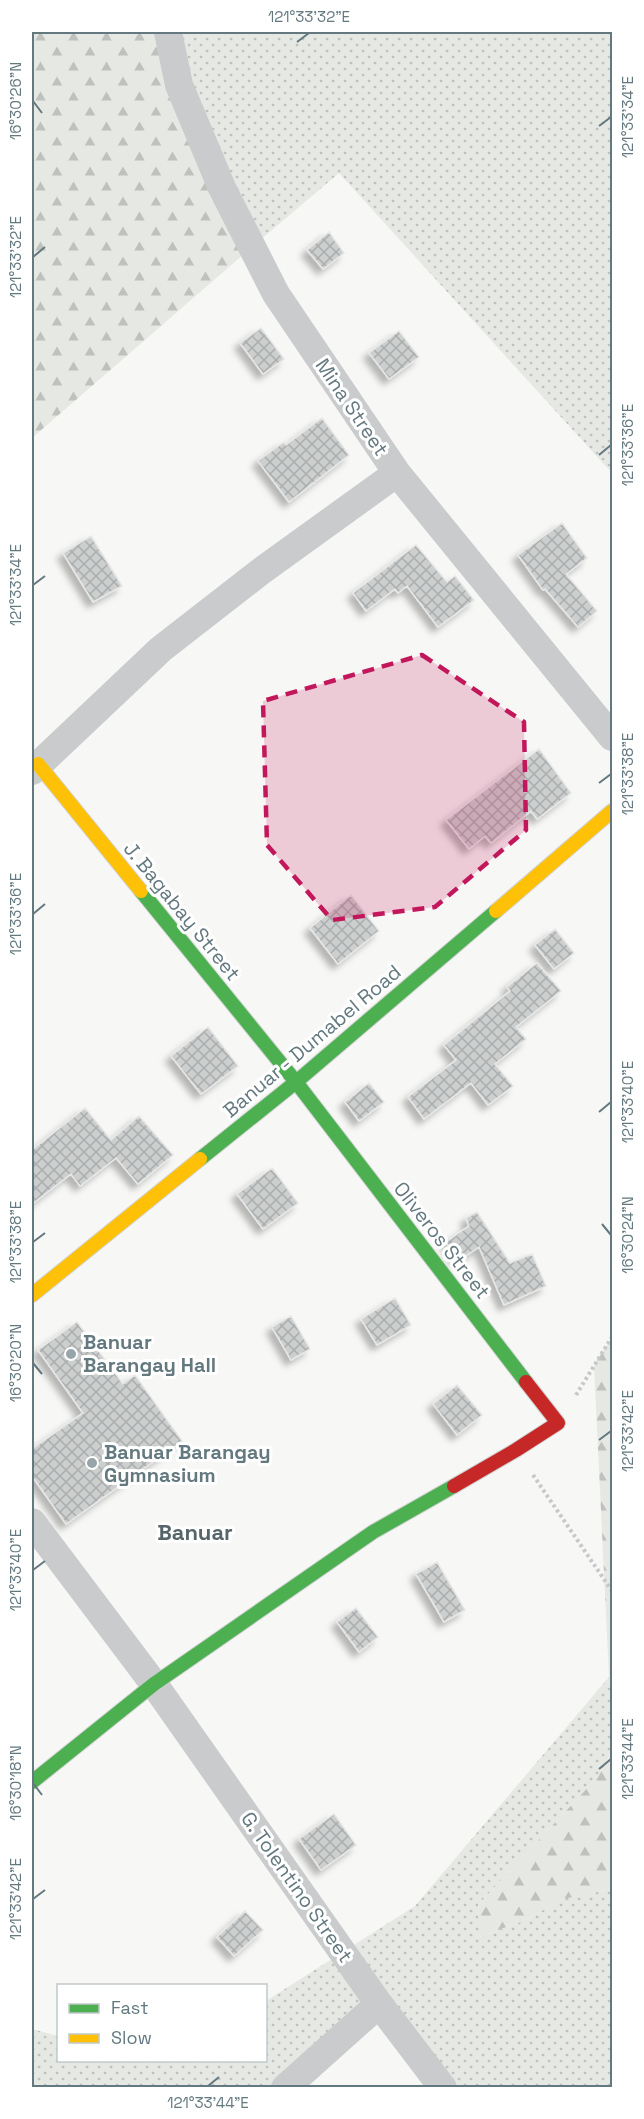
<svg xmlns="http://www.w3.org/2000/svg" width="644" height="2119" font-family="'Space Grotesk',sans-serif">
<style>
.green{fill:url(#green-dots)}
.forest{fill:url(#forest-firs)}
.building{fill:url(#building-cross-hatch);stroke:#e6e6e6;stroke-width:1.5;filter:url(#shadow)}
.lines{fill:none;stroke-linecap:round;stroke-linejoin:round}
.fast-casing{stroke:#d1d3d3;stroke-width:16}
.slow-casing{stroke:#d1d3d3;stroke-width:16}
.jam-casing{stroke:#d1d3d3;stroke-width:16}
.path{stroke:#c7c8c9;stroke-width:4;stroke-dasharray:3 3;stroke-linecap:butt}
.street{stroke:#c9cbcc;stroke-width:28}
.fast{stroke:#4caf50;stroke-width:14}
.slow{stroke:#ffc107;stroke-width:14}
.jam{stroke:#c62828;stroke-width:14}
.marked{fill:#c2185b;fill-opacity:0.2;stroke:#c2185b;stroke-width:4.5;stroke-dasharray:12 8;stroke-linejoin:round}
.ticks{fill:none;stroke:#63787f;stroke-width:2}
.poi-dot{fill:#97a4a9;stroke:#fff;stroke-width:2}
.labels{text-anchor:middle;stroke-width:6;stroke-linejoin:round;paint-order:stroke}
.street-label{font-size:20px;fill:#63787f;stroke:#fff}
.poi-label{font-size:20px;font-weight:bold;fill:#63787f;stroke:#fff;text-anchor:start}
.quarter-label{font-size:22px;font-weight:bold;fill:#55656a;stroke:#fff}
.neatline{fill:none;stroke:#63787f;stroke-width:2}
.ticks-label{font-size:15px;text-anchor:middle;fill:#63787f}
</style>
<defs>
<pattern id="green-dots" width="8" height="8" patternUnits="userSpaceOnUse" patternTransform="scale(1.5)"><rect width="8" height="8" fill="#e6e8e3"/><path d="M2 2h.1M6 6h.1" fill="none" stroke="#bec1bd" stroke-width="1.8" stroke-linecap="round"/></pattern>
<pattern id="forest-firs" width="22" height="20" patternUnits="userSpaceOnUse" patternTransform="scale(1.5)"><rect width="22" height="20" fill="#e6e8e3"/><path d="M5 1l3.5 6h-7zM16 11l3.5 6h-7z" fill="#bec1bd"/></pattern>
<pattern id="building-cross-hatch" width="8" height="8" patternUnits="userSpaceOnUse" patternTransform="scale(1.5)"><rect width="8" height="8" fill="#cdcfcf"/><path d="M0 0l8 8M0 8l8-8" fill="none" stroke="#aaadad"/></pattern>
<filter id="shadow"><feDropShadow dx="-5.5" dy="5.5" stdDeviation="3" flood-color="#0004"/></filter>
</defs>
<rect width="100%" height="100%" fill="#f7f7f6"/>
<path class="green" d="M168,32H612V473L339,173L252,247Z
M609,1677C615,1698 617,1744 606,1763C602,1770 597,1777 592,1783L478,1905L480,1937L523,1921L563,1899L612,1889V2087H443L379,2005L285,2087L32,2088V2029L58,2036V2060H160L169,2062L172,2060H266V2001L415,1906Z"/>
<path class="forest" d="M32,32H168L252,247L32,438Z
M612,1337V1689L609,1677L594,1365Z
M612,1746V1889L563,1899L523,1921L479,1937L478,1905L592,1783L607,1763Z"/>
<path class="building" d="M329,232L344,253L323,269L307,250Z
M261,328L284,359L263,374L240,343Z
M399,331L419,357L389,379L369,353Z
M322,418L349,455L289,502L258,461L284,442L286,445Z
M562,523L587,558L566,574L597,611L578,627L545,589L543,590L518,555Z
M91,536L122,586L93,602L63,553Z
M416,545L447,582L455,576L474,600L438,627L407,586L398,593L395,589L366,611L353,593Z
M539,749L571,793L537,819L531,811L491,843L485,836L469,849L446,820Z
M351,895L379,931L338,964L310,928Z
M555,929L574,953L554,969L535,945Z
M537,963L561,991L516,1027L526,1039L495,1064L513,1086L488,1105L471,1083L424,1119L408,1097L456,1060L444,1045L510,991L507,987Z
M208,1027L238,1066L201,1094L171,1056Z
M369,1083L384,1102L359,1121L345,1102Z
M85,1108L111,1140L139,1116L173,1155L138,1184L116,1158L80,1186L71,1174L32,1204V1150Z
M272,1168L298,1203L263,1229L237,1194Z
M477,1212L510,1263L532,1254L546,1286L504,1305L479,1247L458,1261L446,1242L469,1226L466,1218Z
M395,1298L411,1325L377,1345L361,1319Z
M291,1316L310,1349L291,1360L272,1327Z
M77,1322L123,1384L135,1375L182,1441L66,1524L32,1476V1449L83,1413L38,1350Z
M457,1385L482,1415L457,1435L433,1404Z
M437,1562L465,1610L444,1622L416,1574Z
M356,1608L378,1637L359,1652L337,1622Z
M334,1814L356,1845L321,1870L299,1839Z
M245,1911L263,1930L234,1956L217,1937Z"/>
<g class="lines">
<g class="fast-casing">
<path id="fast" d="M141,891L296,1082L526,1382
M200,1159L296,1082L496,911
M32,1782L154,1684L373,1532L454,1486"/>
</g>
<g class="slow-casing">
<path id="slow" d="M38,764L141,891
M496,911L612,811
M32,1295L200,1159"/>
</g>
<g class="jam-casing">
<path id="jam" d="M454,1486L516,1450L558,1423L526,1382"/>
</g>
<path class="path" d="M576,1395L612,1337
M533,1475L612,1591"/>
<path class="street" d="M168,32L179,85L222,188L276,294L397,473L612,737
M32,771L161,649L260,572L397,473
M32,1522L154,1684L379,2004L443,2088
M285,2088L379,2004"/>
<use href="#fast" class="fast"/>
<use href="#slow" class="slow"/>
<use href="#jam" class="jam"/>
</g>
<path class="marked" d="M422,655L524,722L526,830L435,907L332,920L267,845L263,701Z"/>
<path class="ticks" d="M297,42L309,33M33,101L42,113M599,126L611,117M33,257L45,247M599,455L611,445M33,585L45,576M599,783L611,774M33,914L45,904M599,1112L611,1102M602,1224L611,1235M33,1242L45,1233M33,1363L42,1374M599,1440L611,1431M33,1570L45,1561M599,1769L611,1759M33,1783L42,1795M33,1899L45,1890M208,2086L219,2077"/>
<g class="poi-dot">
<circle cx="71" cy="1354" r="6"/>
<circle cx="92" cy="1463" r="6"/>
</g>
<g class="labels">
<g class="street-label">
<text transform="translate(352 407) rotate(56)" y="7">Mina Street</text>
<text transform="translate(182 911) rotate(51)" y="7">J. Bagabay Street</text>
<text transform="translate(312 1041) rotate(-40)" y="7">Banuar - Dumabel Road</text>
<text transform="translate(442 1240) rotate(52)" y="7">Oliveros Street</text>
<text transform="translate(297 1887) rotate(55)" y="7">G. Tolentino Street</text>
</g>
<g class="poi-label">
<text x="83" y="1349">Banuar<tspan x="83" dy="23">Barangay Hall</tspan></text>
<text x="104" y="1459">Banuar Barangay<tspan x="104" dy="23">Gymnasium</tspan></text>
</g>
<g class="quarter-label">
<text x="195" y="1540">Banuar</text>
</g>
</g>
<rect width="644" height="2119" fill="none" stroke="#ffffff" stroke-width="66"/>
<rect x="57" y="1984" width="210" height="78" fill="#ffffff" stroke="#c1c9cc" stroke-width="1.5"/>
<rect x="69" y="2004" width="30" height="9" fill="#4caf50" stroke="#c1c9cc" stroke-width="1.5"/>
<text x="111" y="2014" font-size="18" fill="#63787f">Fast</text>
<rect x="69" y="2034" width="30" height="9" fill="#ffc107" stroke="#c1c9cc" stroke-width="1.5"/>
<text x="111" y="2044" font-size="18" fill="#63787f">Slow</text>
<rect x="33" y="33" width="578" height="2053" class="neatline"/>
<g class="ticks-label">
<text x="309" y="22">121°33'32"E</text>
<text transform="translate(16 101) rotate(-90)" y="5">16°30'26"N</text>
<text transform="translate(628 117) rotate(-90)" y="5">121°33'34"E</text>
<text transform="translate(16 257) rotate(-90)" y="5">121°33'32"E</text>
<text transform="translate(628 445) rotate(-90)" y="5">121°33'36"E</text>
<text transform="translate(16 585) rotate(-90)" y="5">121°33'34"E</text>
<text transform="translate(628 774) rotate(-90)" y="5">121°33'38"E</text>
<text transform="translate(16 914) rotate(-90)" y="5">121°33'36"E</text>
<text transform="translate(628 1102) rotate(-90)" y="5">121°33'40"E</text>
<text transform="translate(628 1235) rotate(-90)" y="5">16°30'24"N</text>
<text transform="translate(16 1242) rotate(-90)" y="5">121°33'38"E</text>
<text transform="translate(16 1363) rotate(-90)" y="5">16°30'20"N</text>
<text transform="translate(628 1431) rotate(-90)" y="5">121°33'42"E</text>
<text transform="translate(16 1570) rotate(-90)" y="5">121°33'40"E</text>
<text transform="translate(628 1759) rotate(-90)" y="5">121°33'44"E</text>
<text transform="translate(16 1783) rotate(-90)" y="5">16°30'18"N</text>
<text transform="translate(16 1899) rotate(-90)" y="5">121°33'42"E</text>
<text x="208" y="2108">121°33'44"E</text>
</g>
</svg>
